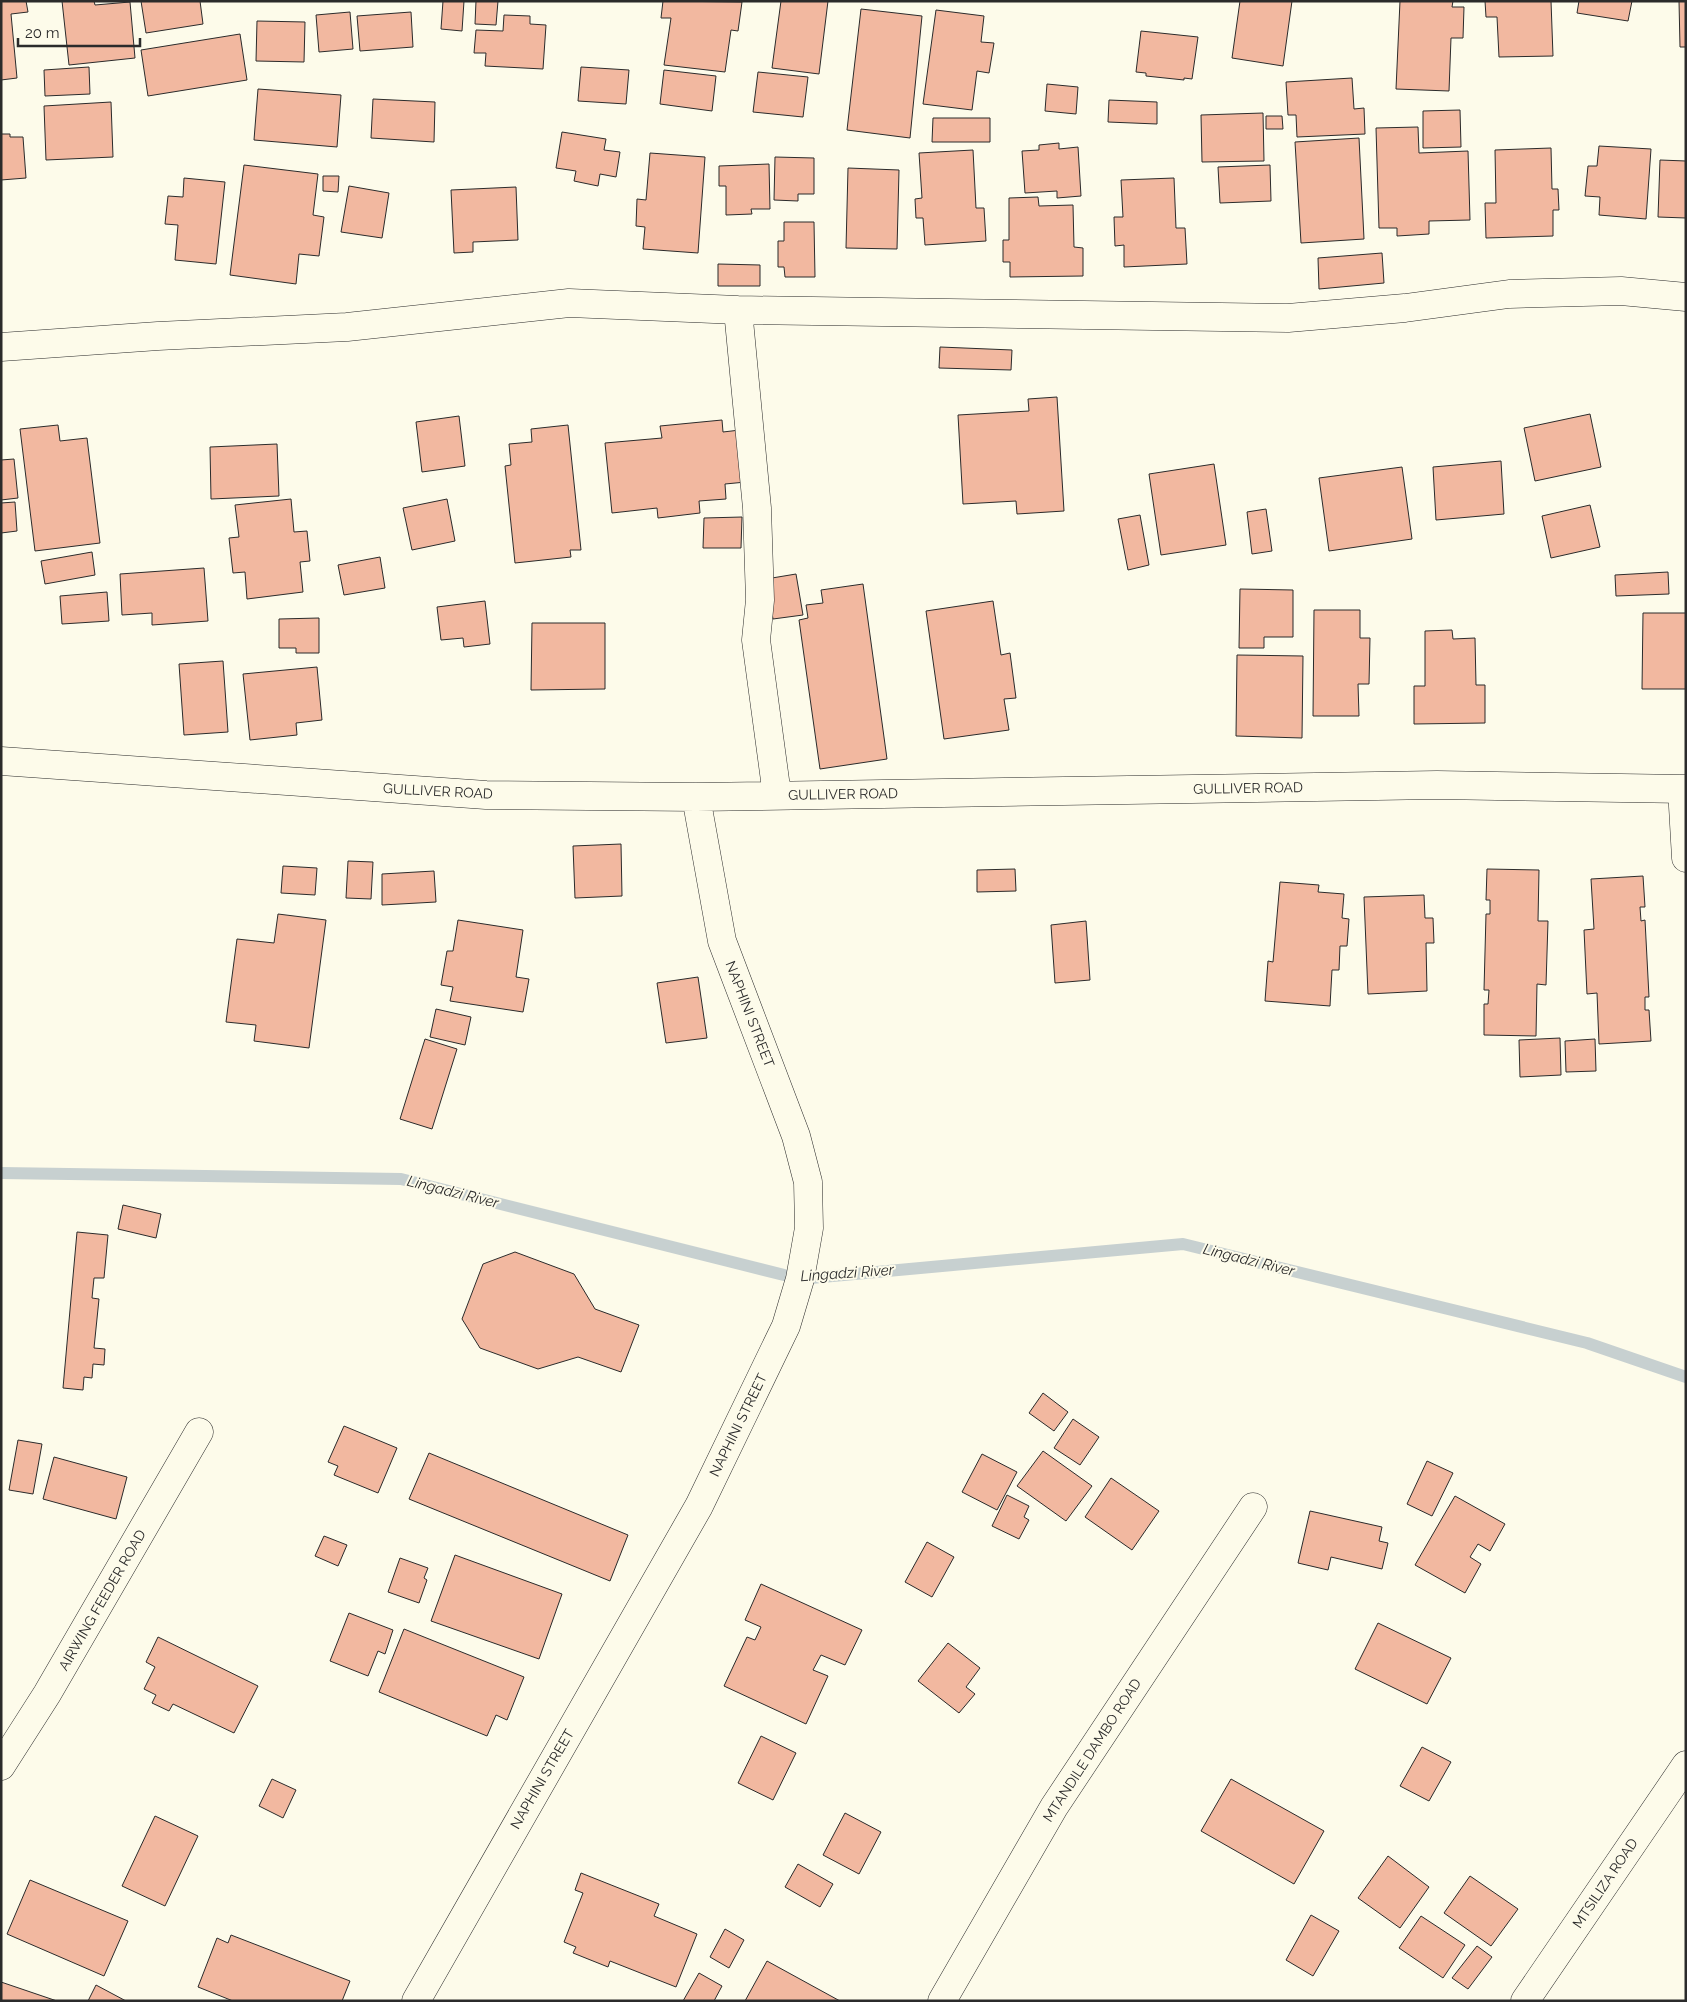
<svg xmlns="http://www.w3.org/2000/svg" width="1687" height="2002" font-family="Raleway,sans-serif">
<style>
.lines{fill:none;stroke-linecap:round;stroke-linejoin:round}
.stream{stroke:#c7d0d0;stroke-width:12}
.building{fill:#f2b8a0;stroke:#2b2b2b}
.minor-casing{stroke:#2b2b2b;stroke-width:29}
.minor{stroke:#fdfbea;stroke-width:28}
.labels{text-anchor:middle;stroke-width:4;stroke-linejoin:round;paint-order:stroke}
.street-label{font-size:14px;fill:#2b2b2b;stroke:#fdfbea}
.water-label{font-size:15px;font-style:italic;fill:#2b2b2b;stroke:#fdfbea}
</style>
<rect width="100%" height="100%" fill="#fdfbea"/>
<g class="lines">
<path class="stream" d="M1,1173L401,1179L800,1279L1183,1244L1587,1343L1686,1377"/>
</g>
<path class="building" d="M1,1H26L28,12L11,14L17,78L1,80Z
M62,1H94L95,5L130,2L135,58L69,65Z
M141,1H200L203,24L146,33Z
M443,1H464L462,31L441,29Z
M476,1H498L496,25L475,24Z
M663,1L742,2L738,31L731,30L725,72L664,65L671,18H661Z
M781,1H828L819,74L772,68Z
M1240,1H1292L1283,66L1232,58Z
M1400,1H1453L1452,7H1464L1463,38H1451L1449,91L1396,89Z
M1485,1H1551L1553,56L1499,57L1497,17H1486Z
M1579,1H1632L1628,21L1577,13Z
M1679,1H1686V47H1680Z
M861,9L922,16L910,138L847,130Z
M936,10L984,16L981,42L994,43L989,73L977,71L972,110L923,104Z
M350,12L353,49L319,52L316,15Z
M411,12L413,47L360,51L357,16Z
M504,15L530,16V24L546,25L543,69L485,66L486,53H474L476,30L503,31Z
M257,21L305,22L304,62L256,61Z
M1141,31L1198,37L1192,79L1184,78V80L1146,76V73L1136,72Z
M240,34L247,80L148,96L141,50Z
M89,67L90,94L45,96L44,70Z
M581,67L629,70L626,104L578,101Z
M664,70L716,76L712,111L660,104Z
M758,72L808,77L803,117L753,112Z
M1352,78L1354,109L1364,108L1365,134L1297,137L1296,115H1288L1286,82Z
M1047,84L1078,87L1076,114L1045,111Z
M258,89L341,95L337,147L254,140Z
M373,99L435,102L434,142L371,138Z
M1109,100L1157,102V124L1108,122Z
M111,102L113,157L46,160L44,106Z
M1460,110L1461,147L1423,148V111Z
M1263,113L1264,161L1202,162L1201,115Z
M1266,116H1282L1283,129H1266Z
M933,118H990V142H932Z
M1418,127L1419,153L1468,151L1470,220L1429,221V234L1397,236V228H1379L1376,128Z
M562,132L606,139L604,150L620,152L616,177L600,174L598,186L574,181L576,171L556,168Z
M1,134H10V137H23L26,178L1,180Z
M1359,138L1364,239L1301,243L1295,142Z
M1059,143V149L1078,147L1081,196L1057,198V191L1025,193L1022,151L1039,150V145Z
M1599,146L1651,149L1646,219L1599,215L1600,197L1585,196L1588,166H1597Z
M1551,148L1552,189H1558L1559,210H1553V236L1486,238L1485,203H1496L1495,150Z
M973,150L976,208H984L986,241L925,245L923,218H916L915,199L922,198L919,153Z
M650,153L705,157L698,253L643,249L645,227L636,226L637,199L646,200Z
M775,157L814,158V194H798V201L774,200Z
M1660,160L1686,161V218L1658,217Z
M769,164L770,209H751L752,214L726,215V186H719V166Z
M244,165L318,174L313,215L324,217L319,256L299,254L296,284L230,275Z
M1270,165L1271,201L1220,203L1218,167Z
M848,168L899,170L897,249L846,248Z
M323,176H339L338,192L323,191Z
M184,178L225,182L216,264L175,260L178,225L165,224L168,196L183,197Z
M1174,178L1176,228H1185L1187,264L1124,267V245L1115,246L1114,217H1123L1121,180Z
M349,186L389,193L382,238L341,232Z
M516,187L518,240L473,242V252L454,253L451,190Z
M1038,197L1039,206L1073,205L1074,247L1083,248V276L1010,277V262H1003V240H1009V198Z
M784,222H814L815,277H785L784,267H778V241H784Z
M1382,253L1384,283L1319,289L1318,258Z
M718,264L760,265V286H718Z
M940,347L1012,350L1011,370L939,368Z
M1057,397L1064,511L1017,514L1016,501L963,504L958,415L1029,411L1028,399Z
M1590,414L1601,467L1535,481L1524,428Z
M459,416L465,466L422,472L416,422Z
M722,420L723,432L740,430L746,482L725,484L726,499L699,501L700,513L658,518L657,508L612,513L605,443L662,438L660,426Z
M58,425L60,441L87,438L100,543L35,551L20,429Z
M568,425L581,550H570L571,557L515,563L505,466L511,465L509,444L532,442L531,429Z
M277,444L279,496L211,499L210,447Z
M14,459L18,498L1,500V460Z
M1501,461L1504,514L1436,520L1433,467Z
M1214,464L1226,545L1161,555L1149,474Z
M1402,467L1412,539L1329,551L1319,478Z
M291,499L294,532L307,531L310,561L300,562L303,592L247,599L245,572L233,573L229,538L239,537L235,505Z
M447,499L455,541L412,550L403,508Z
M15,502L17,531L1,533V503Z
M1590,505L1600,547L1551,558L1542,516Z
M1266,509L1272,551L1252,554L1247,512Z
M1140,515L1149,565L1128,570L1118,519Z
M742,517L741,548H703L704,518Z
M92,552L95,575L45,584L41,561Z
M380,557L385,588L344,595L338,565Z
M204,568L208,621L152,625V613L122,615L120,574Z
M1668,572L1669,594L1616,596L1615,575Z
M796,574L803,615L773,619L766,579Z
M863,584L887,759L820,769L799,620L808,618L806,605L823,603L821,590Z
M1240,589L1293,590V637H1264V648H1239Z
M107,592L109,621L62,624L60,596Z
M485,601L490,644L464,647L463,638L441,640L437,607Z
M993,601L1001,655L1010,653L1016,698L1004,699L1009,730L944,739L926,611Z
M1314,610H1360V638H1370L1369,684H1358L1359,716H1313Z
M1643,613H1686V689H1642Z
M319,618V653H296V648H279V619Z
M532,623H605V689L531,690Z
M1452,630L1453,639L1475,638L1476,685H1485V723L1414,724V686H1425V631Z
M1237,655L1303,656L1302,738L1236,736Z
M223,661L228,732L184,735L179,664Z
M317,667L322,720L296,723L297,735L250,740L243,674Z
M621,844L622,896L575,898L573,846Z
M348,861L373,862L371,899L346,898Z
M283,866L317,868L315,895L281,893Z
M1015,869L1016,891L977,892V870Z
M1487,869L1539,870L1538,921H1548L1546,985L1537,984L1536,1036L1484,1035V1004H1488L1489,990H1484L1486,914H1490V900H1486Z
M434,871L436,902L382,905V874Z
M1643,876L1645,907H1640L1641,921L1645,920L1649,997H1645V1010H1649L1651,1041L1599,1044L1597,993L1587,994L1584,930L1594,929L1591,879Z
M1280,882L1319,885L1318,892L1344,894L1342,918L1349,919L1347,946H1340L1339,970H1332L1330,1006L1265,1001L1268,961L1273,962Z
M1424,895L1425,918H1433L1434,943H1426L1427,991L1368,994L1364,897Z
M278,914L326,920L309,1048L254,1041L256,1025L226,1022L237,939L274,943Z
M458,920L523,930L516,977L529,979L523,1012L450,1001L453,987L441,985L447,951H453Z
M1086,921L1090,980L1055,983L1051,925Z
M698,977L707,1038L666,1043L657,983Z
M436,1009L471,1017L465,1045L430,1037Z
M1560,1038L1561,1075L1520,1077L1519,1040Z
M425,1039L457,1049L432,1129L400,1119Z
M1595,1039L1596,1071L1566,1072L1565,1041Z
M123,1205L161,1214L156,1238L118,1229Z
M77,1232L108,1235L104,1278H94L92,1298L99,1299L94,1348L105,1349L104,1365L93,1364L92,1378L84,1377L83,1390L63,1388Z
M515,1252L574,1274L595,1309L639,1325L621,1372L578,1357L538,1369L480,1348L462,1319L483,1264Z
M1043,1393L1068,1412L1054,1431L1029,1413Z
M1073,1419L1099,1437L1080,1465L1054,1448Z
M344,1426L397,1448L378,1493L334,1475L338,1466L328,1462Z
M18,1440L42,1444L33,1494L9,1490Z
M1043,1451L1092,1486L1066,1521L1017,1486Z
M429,1453L628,1535L610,1581L409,1499Z
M982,1454L1017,1472L997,1510L962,1492Z
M54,1457L127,1477L116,1519L43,1499Z
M1427,1461L1453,1473L1432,1516L1407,1504Z
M1111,1478L1159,1511L1132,1550L1085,1517Z
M1007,1495L1029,1506L1024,1517L1029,1520L1019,1539L992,1526Z
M1455,1496L1505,1524L1490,1551L1478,1544L1470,1557L1481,1564L1465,1593L1415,1565Z
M1310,1511L1382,1527L1379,1541L1388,1543L1382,1569L1331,1557L1328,1570L1298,1563Z
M324,1536L347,1545L338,1566L315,1556Z
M927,1542L954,1557L932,1597L905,1582Z
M455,1555L562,1594L539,1659L431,1621Z
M400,1558L428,1568L424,1578L427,1580L419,1603L388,1592Z
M761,1584L862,1630L845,1665L821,1655L813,1670L828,1676L806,1724L724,1686L747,1637L755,1640L761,1627L745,1620Z
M349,1613L393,1630L385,1654L378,1651L368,1676L330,1661Z
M1378,1623L1451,1658L1427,1704L1355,1669Z
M404,1629L524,1677L507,1720L496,1715L487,1736L379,1692Z
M158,1637L258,1686L234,1733L173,1704L169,1711L152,1703L156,1695L144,1689L155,1667L146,1662Z
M948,1643L980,1668L966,1687L975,1694L959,1713L918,1681Z
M761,1736L796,1753L773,1800L738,1783Z
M1422,1747L1451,1762L1429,1801L1400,1786Z
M272,1779L296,1790L283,1818L259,1806Z
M1231,1779L1324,1831L1294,1884L1201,1831Z
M845,1813L881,1832L859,1874L823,1855Z
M155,1816L198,1836L165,1906L122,1886Z
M1388,1856L1429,1887L1400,1928L1358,1898Z
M798,1864L833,1884L820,1907L785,1887Z
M581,1873L659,1904L654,1916L697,1934L676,1987L610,1961L608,1967L573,1953L576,1947L564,1942L583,1893L575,1890Z
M1470,1876L1518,1909L1491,1946L1444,1913Z
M30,1880L128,1921L104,1976L7,1934Z
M1311,1915L1339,1931L1313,1976L1286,1960Z
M1421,1916L1465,1945L1443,1978L1399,1948Z
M725,1929L744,1940L729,1968L710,1957Z
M231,1935L350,1981L342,2001H233L198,1987L217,1938L228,1943Z
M1477,1946L1492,1957L1468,1989L1452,1978Z
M767,1961L840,2001H745Z
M699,1973L722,1986L714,2001H683Z
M1,1982L57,2001H1Z
M96,1985L126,2001H88Z"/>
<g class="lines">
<g class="minor-casing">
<path id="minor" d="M738,310L757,508L760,600L756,640L777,795
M1,347L158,336L347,327L569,303L738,310L1288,318L1405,308L1509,294L1621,291L1686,297
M1,761L486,795L696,797L1437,785L1686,789
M1682,789L1686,858
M1,1766L47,1694L199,1432
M416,2001L699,1506L786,1326L800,1279L809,1228L808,1182L796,1136L722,941L696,797
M942,2001L1054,1807L1253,1507
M1525,2001L1686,1765"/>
</g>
<use href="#minor" class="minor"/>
</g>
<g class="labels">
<g class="street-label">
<text transform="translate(1248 788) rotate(-1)" y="5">GULLIVER ROAD</text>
<text transform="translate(438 791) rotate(3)" y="5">GULLIVER ROAD</text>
<text transform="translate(843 794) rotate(-1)" y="5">GULLIVER ROAD</text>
<text transform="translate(750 1014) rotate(69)" y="5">NAPHINI STREET</text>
<text transform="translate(738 1425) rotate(-64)" y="5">NAPHINI STREET</text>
<text transform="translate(102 1600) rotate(-60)" y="5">AIRWING FEEDER ROAD</text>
<text transform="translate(1092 1750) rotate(-57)" y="5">MTANDILE DAMBO ROAD</text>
<text transform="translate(542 1779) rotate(-60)" y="5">NAPHINI STREET</text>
<text transform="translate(1605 1883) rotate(-56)" y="5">MTSILIZA ROAD</text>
</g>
<g class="water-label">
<text transform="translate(453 1192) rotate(14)" y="5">Lingadzi River</text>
<text transform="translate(1249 1260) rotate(14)" y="5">Lingadzi River</text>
<text transform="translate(847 1273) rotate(-4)" y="5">Lingadzi River</text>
</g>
</g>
<rect width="1687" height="2002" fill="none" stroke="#2b2b2b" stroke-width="5"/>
<path d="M18 38v8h122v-8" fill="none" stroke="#2b2b2b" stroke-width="2.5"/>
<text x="25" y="38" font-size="15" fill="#2b2b2b" stroke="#fdfbea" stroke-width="4" paint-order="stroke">20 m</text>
</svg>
